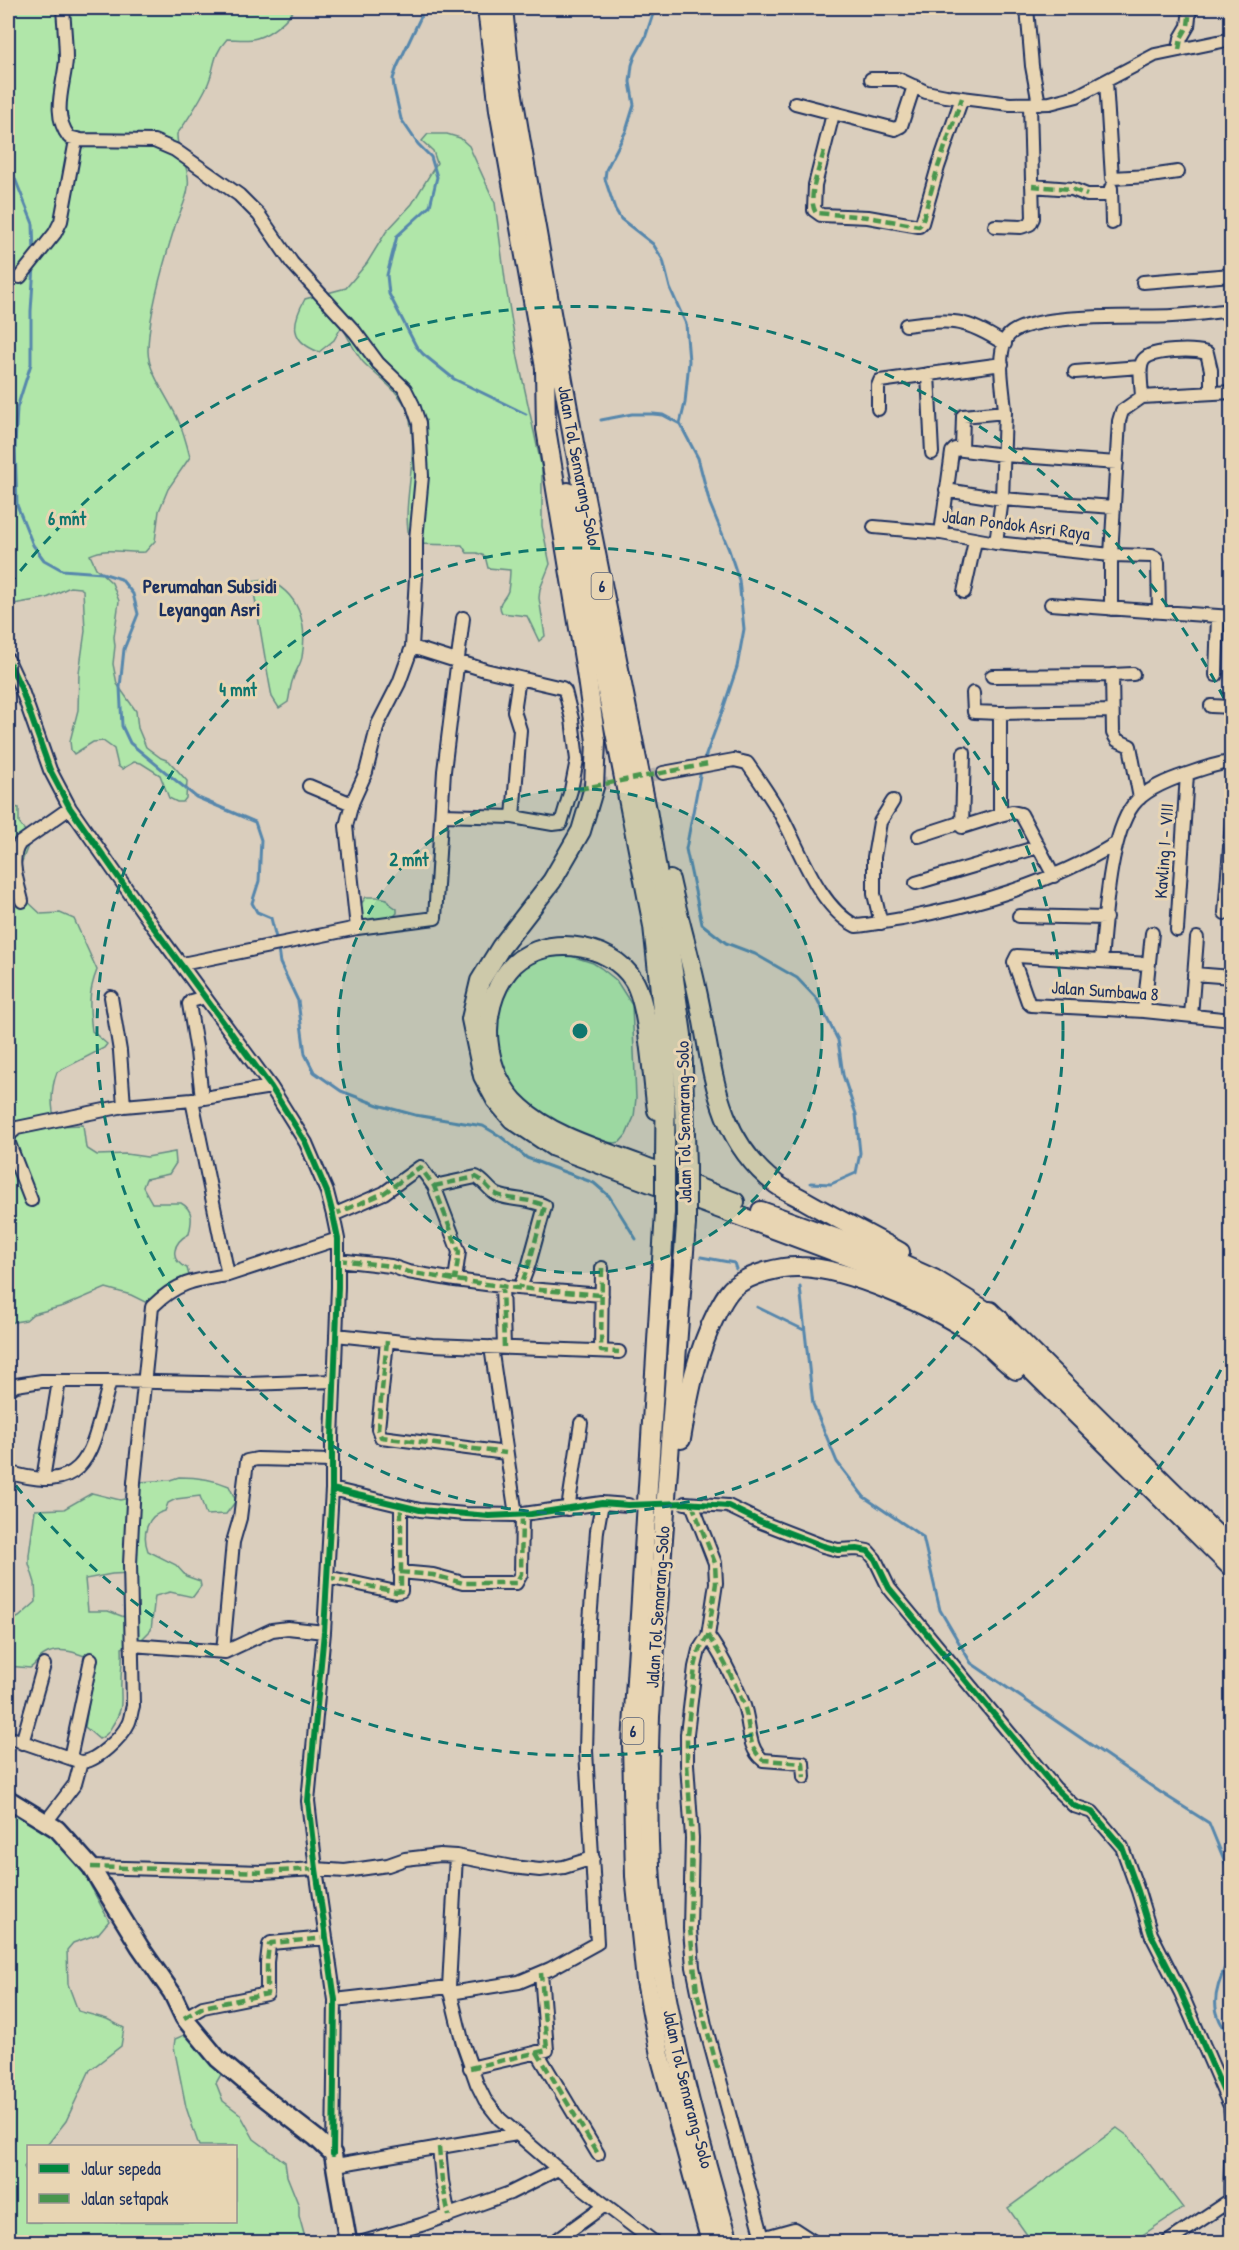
<svg xmlns="http://www.w3.org/2000/svg" width="1239" height="2250" font-family="'Patrick Hand',sans-serif">
<style>
.green{fill:#b0e6a9;stroke:#668a84;stroke-width:1.5;fill-rule:evenodd}
.lines{fill:none;stroke-linecap:round;stroke-linejoin:round}
.stream{stroke:#5787ac;stroke-width:3}
.minor-tunnel{stroke:#b4aeaa;stroke-width:12;stroke-dasharray:12 6;stroke-linecap:butt}
.minor-casing{stroke:#1b2f5e;stroke-width:16}
.major-casing{stroke:#1b2f5e;stroke-width:21}
.highway-casing{stroke:#1b2f5e;stroke-width:22}
.minor{stroke:#e8d5b3;stroke-width:12}
.major{stroke:#e8d5b3;stroke-width:16}
.highway{stroke:#e8d5b3;stroke-width:18}
.highway-bridge-casing{stroke:#1b2f5e;stroke-width:22;stroke-linecap:butt}
.highway-bridge{stroke:#e8d5b3;stroke-width:18}
.quiet{stroke:#49964d;stroke-width:4.5;stroke-dasharray:9 4.5;stroke-linecap:butt}
.cycleway-casing{stroke:#e8d5b3;stroke-width:10}
.cycleway{stroke:#00873e;stroke-width:6}
.ring{fill:none;stroke:#0f766e;stroke-width:3;stroke-dasharray:10 8}
.labels{text-anchor:middle;stroke-width:6;stroke-linejoin:round;paint-order:stroke}
.shield{fill:#e8d5b3;stroke:#586178;stroke-width:1.5}
.shield-label{font-size:16px;font-weight:bold;fill:#1b2f5e}
.street-label{font-size:18px;fill:#1b2f5e;stroke:#e8d5b3}
.neighbourhood-label{font-size:20px;font-weight:bold;fill:#1b2f5e;stroke:#e8d5b3}
.centre{fill:#0f766e;stroke:#e8d5b3;stroke-width:3}
.ring-label{font-size:18px;text-anchor:middle;font-weight:bold;fill:#0f766e;stroke:#e8d5b3;stroke-width:6;stroke-linejoin:round;paint-order:stroke}
</style>
<rect width="100%" height="100%" fill="#dacebd"/>
<filter id="ink" filterUnits="userSpaceOnUse"><feTurbulence type="fractalNoise" baseFrequency=".0167" numOctaves="2"/><feDisplacementMap in="SourceGraphic" scale="12" xChannelSelector="R" yChannelSelector="G"/><feConvolveMatrix kernelMatrix="1 2 1 2 8 2 1 2 1" color-interpolation-filters="sRGB"/></filter>
<g filter="url(#ink)">
<path class="green" d="M8,8H295C288,19 271,34 257,38C248,41 237,39 227,39C211,57 216,67 207,86C200,100 186,123 177,134C176,153 191,167 188,187C187,200 179,213 175,226C165,258 148,318 148,351C148,373 171,402 179,422C184,433 187,445 190,457L168,489L159,511L155,541L145,552C127,554 108,546 90,555L96,568L112,583L119,601L114,637L115,646L113,664L117,684L136,711L138,728L146,747L161,758L169,761L187,781L186,798L183,802H177L169,798L160,775L141,763L134,762L122,769L118,766L114,749L103,741L93,742L74,754L71,750L70,741L78,710L79,673L85,631L83,590L80,588L70,587L47,598L8,605Z
M428,134H447L460,138L469,146L495,203L506,287L518,358L542,469V526L550,564L540,589L539,598L545,636L539,641L527,616L502,613C496,602 505,600 508,591C509,584 510,577 510,570L488,568L485,556L477,553H467L462,545L411,544C398,504 423,455 407,410C400,391 377,377 363,362C355,352 348,338 342,326L334,340L319,352C290,341 291,324 305,299L346,288L367,263L386,232L412,204L437,163L433,151L422,141Z
M265,579C299,592 308,623 302,657C301,664 295,672 293,679C290,686 290,695 288,702L279,708L272,697L269,681L252,581Z
M8,806L19,808V823L29,836V843L21,864L27,901L41,914L60,913L74,919L97,970C88,993 89,1007 92,1031L107,1044L104,1048L57,1072C50,1091 51,1107 56,1126L83,1125L86,1148L97,1155L126,1154L147,1157L175,1152L176,1163L169,1174L146,1179L143,1187L152,1203H181C194,1210 192,1221 189,1234C173,1242 168,1260 187,1268L190,1279L162,1295L145,1302L131,1295L106,1288L64,1306L33,1314L26,1320L8,1323Z
M366,897H378L387,899L390,904L397,909V913L392,918L363,921L361,920V904Z
M565,954L593,963L601,968L616,980L632,1005L636,1098L634,1117L626,1135L620,1142L615,1143L605,1142L554,1124L511,1089L493,1038L503,985L535,958Z
M179,1477C196,1477 213,1479 229,1486L236,1501L226,1514L206,1515L200,1496L176,1499L168,1503L165,1511C146,1515 142,1535 148,1551L176,1565L186,1576L200,1581L201,1586L193,1597L170,1592L155,1596L151,1630L142,1639L122,1648C123,1660 121,1670 121,1681C120,1703 125,1706 112,1726C108,1733 107,1735 99,1739L85,1727L95,1660C80,1654 60,1645 44,1655C38,1658 36,1665 30,1668L8,1666V1622L19,1617L36,1602L35,1583L29,1564V1555L35,1510L64,1509L92,1493L120,1500L129,1498L139,1482L170,1480ZM131,1573L138,1576L127,1618L108,1611H88L85,1579L112,1574Z
M18,1811L47,1828L80,1866L109,1921L98,1934L73,1943L67,1950L68,1984L78,2011L107,2019L124,2028L121,2046L90,2070L66,2121L48,2144L45,2146H28V2161L24,2167L28,2174V2222H236V2146H199L186,2107L174,2047L175,2039L184,2035L192,2040L223,2071L216,2083L223,2101L240,2114L254,2139L285,2162L287,2176L299,2206V2216L304,2234L314,2242H8V1832L11,1830L12,1818Z
M1117,2128L1128,2136L1183,2208L1132,2242H1032L1008,2208Z"/>
<g class="lines">
<path class="stream" d="M425,8L397,67L393,79L394,88L401,119L418,144L431,157L437,177L430,206L397,236L387,275L389,294L416,346L423,354L454,379L526,414
M655,8L645,38L635,56L632,65L630,82L634,105L626,131L606,170L605,179L615,209L621,219L653,244L663,260L670,288L686,324L689,361L685,403L680,424
M8,161L33,224L34,254
M34,266L31,311V364L17,408L15,446L17,505L33,545L44,560L62,570L102,573L121,579L133,594L138,614L124,649L120,687L122,726L130,743L196,797L255,822L261,840L259,881L252,903L257,912L271,918L277,942
M601,420L632,414H653L663,415L680,424L698,458L710,504L729,550L739,580L744,629L737,667L723,709L703,763
M701,770L686,849L702,924L726,943L755,954L797,978L817,999L838,1040L843,1075L856,1114L860,1153L856,1173L831,1184L811,1183
M278,949L280,963L298,1001L305,1054L314,1072L341,1091L378,1105L415,1115L483,1126L500,1136L527,1158L594,1183L609,1196L636,1239
M701,1257L734,1263L736,1269
M800,1287L813,1404L837,1462L864,1497L923,1537L940,1610L971,1663L1160,1792L1209,1823L1232,1879
M757,1307L804,1330
M1232,1948C1220,1985 1202,2005 1232,2038"/>
<path class="minor-tunnel" d="M579,789L663,773
M628,1505L685,1503"/>
<g class="minor-casing">
<path id="minor" d="M63,8C64,25 66,42 66,60C64,86 51,114 69,137L81,140L154,141L175,150L239,195L259,215L292,263L355,332L378,363L405,389L413,405L419,423L422,476L416,540V577L412,647L399,683L378,724L366,772L352,803L346,826L357,928
M1027,8L1032,66L1039,104
M1179,50L1181,38L1188,26L1190,8
M871,79H898L926,92L946,96L1010,104L1050,103L1077,96L1155,55L1232,39
M1106,81L1112,178L1150,176L1178,172
M795,103L895,129L901,126L914,86
M833,114L815,185L814,210L821,215L868,217L919,226L922,223L938,167L962,98
M1032,186L1072,189L1087,195H1111
M1111,188L1112,223
M995,226L1021,227L1030,224L1033,218L1030,105
M20,277L55,233L61,221L76,140
M1143,282L1232,275
M906,325C953,319 964,318 1005,344
M1075,372L1140,367
M928,374L932,453
M1142,397C1140,362 1134,354 1174,351C1185,350 1196,350 1207,353L1211,370V392
M878,409V386L880,381L1002,364
M1005,412C1004,390 996,359 1006,339C1020,311 1142,318 1172,316C1192,315 1212,312 1232,310
M962,449L963,416L1005,412L1002,499L996,543
M946,490L1002,499L1114,507
M874,527L941,533L996,543L1111,555L1119,421L1122,411L1142,397L1232,392
M941,533L952,452L955,449L1004,455L1117,463
M964,592L975,541
M1051,604L1232,617
M1111,609V555L1152,556L1156,558L1158,563L1159,612
M412,647L485,670L562,688L565,691L572,719L577,760L571,790L561,823L553,824L513,817L442,815
M8,660L21,688L50,770L70,808L154,928L271,1087L306,1143L327,1192L333,1215L338,1239V1287L332,1438V1489L324,1632L308,1801L316,1869L335,2000L333,2154
M1112,675L1133,674
M1216,675L1218,616
M992,676L1112,675L1113,733L1117,740L1130,746L1140,798
M973,693L974,712L1000,713
M1211,706L1232,707
M964,753L962,827L1000,815
M663,773L734,760L747,763C759,780 772,798 782,817C801,852 819,907 856,926C872,925 887,921 902,919C974,906 1053,882 1115,844
M309,786L352,804
M513,817L520,730L514,711L519,678
M919,836L962,822
M1054,876L1021,814L1012,812L1000,815V713L1112,711
M916,883L1038,847
M22,901C18,884 8,858 20,843L70,808
M1225,913L1232,821
M1019,916L1106,918
M881,923L874,894V857L880,822L893,801
M1177,930L1187,774
M1101,961C1105,920 1109,837 1133,805C1145,789 1169,780 1187,774C1202,769 1217,763 1232,762
M182,964L357,928L435,918L444,771L463,618
M1149,964L1017,956L1014,962L1028,1002L1031,1005L1144,1011L1232,1020
M1194,974L1232,977
M111,997L120,1051L124,1106
M1144,1011L1152,933
M1191,1016L1197,938
M202,1098L197,1052L189,1004L191,1001L205,997
M192,1100L228,1275L338,1239
M434,1186L476,1177C485,1181 490,1192 498,1195C513,1201 530,1198 545,1206L529,1264L520,1288
M31,1200L8,1141L10,1134L17,1128L124,1106L192,1100L271,1087
M333,1215L384,1193L420,1167L434,1186L459,1252L455,1280
M338,1260L391,1266L408,1272L455,1280L517,1288L602,1295
M502,1285L504,1347
M336,1335L432,1345L619,1352
M387,1341L378,1429L381,1437L506,1453
M491,1347L516,1515
M601,1351L602,1268
M8,1390L16,1385L42,1381H110L248,1384L334,1381
M8,1472C93,1499 92,1444 110,1381
M43,1479L59,1381
M332,1489L420,1510L465,1514L516,1515L602,1503L628,1505
M685,1503L728,1506L761,1522L823,1546L838,1550L857,1549L868,1551L875,1559L889,1588L1055,1788L1074,1806L1092,1812L1122,1847L1138,1891L1151,1934L1181,1993L1230,2106C1235,2144 1227,2183 1232,2220
M692,1504L715,1563L716,1583L708,1636L699,1650L695,1667L687,1734V1764L692,1838L690,1929L693,1967L705,2025L764,2242
M568,1509L581,1423
M400,1572L433,1575L463,1583H516L521,1574L522,1515
M327,1577L396,1592L401,1591V1506
M708,1636C722,1655 734,1681 743,1703C751,1722 746,1747 763,1760L803,1763L804,1777
M132,1645L225,1652L272,1630L288,1628L324,1632
M223,1652L233,1542L240,1518L247,1461L257,1459L332,1461
M8,1737L81,1762L75,1784L46,1822
M22,1743L44,1665
M70,1758L91,1659
M81,1762C96,1762 122,1737 128,1724C131,1719 131,1711 133,1706L130,1564L134,1482L152,1307C177,1282 194,1280 228,1275
M456,1856L449,1987L463,2044L477,2084L485,2100L500,2119L558,2169L654,2242
M91,1867L262,1872L316,1869L345,1871L388,1865L405,1859L440,1855L456,1856L512,1867L540,1870L564,1867L593,1858
M450,1993L519,1982L550,1969L597,1943L586,1751L589,1634L597,1531L602,1503
M335,2000L449,1987
M184,2018L203,2007L267,1994V1962L269,1945L271,1943L326,1938
M537,2052L598,2154
M470,2068L547,2050L541,1973
M439,2147L442,2181L449,2216
M336,2165L517,2134
M762,2238L794,2229L814,2242
M363,2242L421,2225L510,2193L558,2169
M554,2242L605,2205
M1168,2242L1229,2201"/>
</g>
<g class="major-casing">
<path id="major" d="M8,1799L57,1829L91,1867L140,1947L172,1993L184,2018L218,2059L257,2092L316,2138L333,2154L348,2242"/>
</g>
<g class="highway-casing">
<g id="highway">
<path d="M487,8L499,110L547,379"/>
<path id="s1" d="M503,8L510,78L520,137L574,443L647,810L668,936L682,1035L686,1167"/>
<path d="M545,369L546,429L585,665L596,741L594,787L581,831L552,881L501,947L480,981L471,1019L483,1076L496,1100L512,1119L554,1147L876,1267L923,1288L961,1309L1005,1344L1232,1568"/>
<path d="M568,492L653,926L666,1046L665,1165"/>
<path d="M670,880C678,917 689,953 697,991C713,1062 712,1135 776,1184C784,1190 795,1195 804,1200C835,1218 868,1234 900,1252"/>
<path d="M657,1110C652,1077 649,1007 634,981C610,940 537,933 508,971C477,1010 483,1074 520,1107C551,1136 598,1149 638,1164C670,1176 702,1190 735,1202"/>
<path d="M761,1211L874,1252L934,1279L999,1319"/>
<path d="M665,1212L632,1744L635,1876L646,1981L660,2055L711,2242"/>
<path id="s2" d="M686,1224L650,1716C648,1771 647,1826 651,1881C661,2005 694,2124 729,2242"/>
<path d="M990,1311L1232,1550"/>
<path d="M681,1439C689,1393 696,1354 717,1312C722,1303 727,1292 735,1286C751,1274 781,1266 800,1267C849,1268 934,1307 974,1334C989,1344 1001,1359 1016,1370"/>
</g>
</g>
<use href="#minor" class="minor"/>
<use href="#major" class="major"/>
<use href="#highway" class="highway"/>
<g class="highway-bridge-casing">
<path id="highway-bridge" d="M665,1212V1165
M686,1224V1167"/>
</g>
<use href="#highway-bridge" class="highway-bridge"/>
<path class="quiet" d="M1179,50L1181,38L1188,26L1190,8
M824,151C820,168 806,197 816,213L868,217L919,226L922,223L938,167L962,98
M1032,186L1072,189L1087,195
M579,789L708,764
M434,1186L476,1177C485,1181 490,1192 498,1195C513,1201 530,1198 545,1206L529,1264L520,1288
M333,1215L384,1193L420,1167L434,1186L459,1252L455,1280
M338,1260L391,1266L408,1272L455,1280L517,1288L602,1295
M602,1268L601,1351L619,1352
M502,1285L504,1347
M387,1341L378,1429L381,1437L506,1453
M692,1504L715,1563L716,1583L708,1636L699,1650L695,1667L687,1734V1764L692,1838L690,1929L697,1992L718,2071
M400,1572L433,1575L463,1583H516L521,1574L522,1515
M327,1577L396,1592L401,1591V1506
M708,1636C722,1655 734,1681 743,1703C751,1722 746,1747 763,1760L803,1763L804,1777
M91,1867L262,1872L316,1869
M184,2018L203,2007L267,1994V1962L269,1945L271,1943L326,1938
M537,2052L598,2154
M470,2068L547,2050L541,1973
M439,2147L442,2181L449,2216"/>
<g class="cycleway-casing">
<path id="cycleway" d="M8,660L21,688L50,770L70,808L154,928L271,1087L306,1143L327,1192L333,1215L338,1239V1287L332,1438V1489L324,1632L308,1801L316,1869L335,2000L333,2154
M332,1489L420,1510L489,1516L531,1514L602,1503L628,1505L685,1503L728,1506L761,1522L823,1546L838,1550L857,1549L868,1551L875,1559L889,1588L1055,1788L1074,1806L1092,1812L1122,1847L1138,1891L1151,1934L1181,1993L1230,2106C1235,2144 1227,2183 1232,2220"/>
</g>
<use href="#cycleway" class="cycleway"/>
</g>
</g>
<circle cx="580" cy="1031" r="242" fill="#0f766e" fill-opacity=".12"/>
<g class="ring">
<circle cx="580" cy="1031" r="242"/>
<circle cx="580" cy="1031" r="483"/>
<path d="M1229 1354A725 725 0 0 1 9 1477M9 585A725 725 0 0 1 1229 708"/>
</g>
<g class="labels">
<g class="shield">
<rect x="591.5" y="573" width="21" height="26" rx="4.5"/>
<rect x="622.5" y="1718" width="21" height="26" rx="4.5"/>
</g>
<g class="shield-label">
<text x="602" y="592">6</text>
<text x="633" y="1737">6</text>
</g>
<g class="street-label">
<text dy="6" stroke="none"><textPath href="#s1" startOffset="464">Jalan Tol Semarang–Solo</textPath></text>
<text transform="translate(1016 525) rotate(7)" y="6">Jalan Pondok Asri Raya</text>
<text transform="translate(1164 851) rotate(-86)" y="6">Kavling I - VIII</text>
<text transform="translate(1105 991) rotate(4)" y="6">Jalan Sumbawa 8</text>
<text transform="translate(684 1122) rotate(-91)" y="6">Jalan Tol Semarang–Solo</text>
<text transform="translate(658 1607) rotate(-86)" y="6">Jalan Tol Semarang–Solo</text>
<text dy="6" stroke="none"><textPath href="#s2" startOffset="870">Jalan Tol Semarang–Solo</textPath></text>
</g>
<g class="neighbourhood-label">
<text x="210" y="593">Perumahan Subsidi<tspan x="210" dy="23">Leyangan Asri</tspan></text>
</g>
</g>
<circle cx="580" cy="1031" r="9" class="centre"/>
<g class="ring-label">
<text x="67" y="525">6 mnt</text>
<text x="238" y="696">4 mnt</text>
<text x="409" y="866">2 mnt</text>
</g>
<rect width="1239" height="2250" fill="none" stroke="#e8d5b3" stroke-width="30"/>
<rect x="15" y="15" width="1209" height="2220" fill="none" stroke="#1b2f5e" stroke-width="2" filter="url(#ink)"/>
<rect x="27" y="2145" width="210" height="78" fill="#e8d5b3" stroke="#969391" stroke-width="1.5"/>
<rect x="39" y="2164" width="30" height="9" fill="#00873e" stroke="#969391" stroke-width="1.5"/>
<text x="81" y="2175" font-size="18" fill="#1b2f5e">Jalur sepeda</text>
<rect x="39" y="2194" width="30" height="9" fill="#49964d" stroke="#969391" stroke-width="1.5"/>
<text x="81" y="2205" font-size="18" fill="#1b2f5e">Jalan setapak</text>
</svg>
